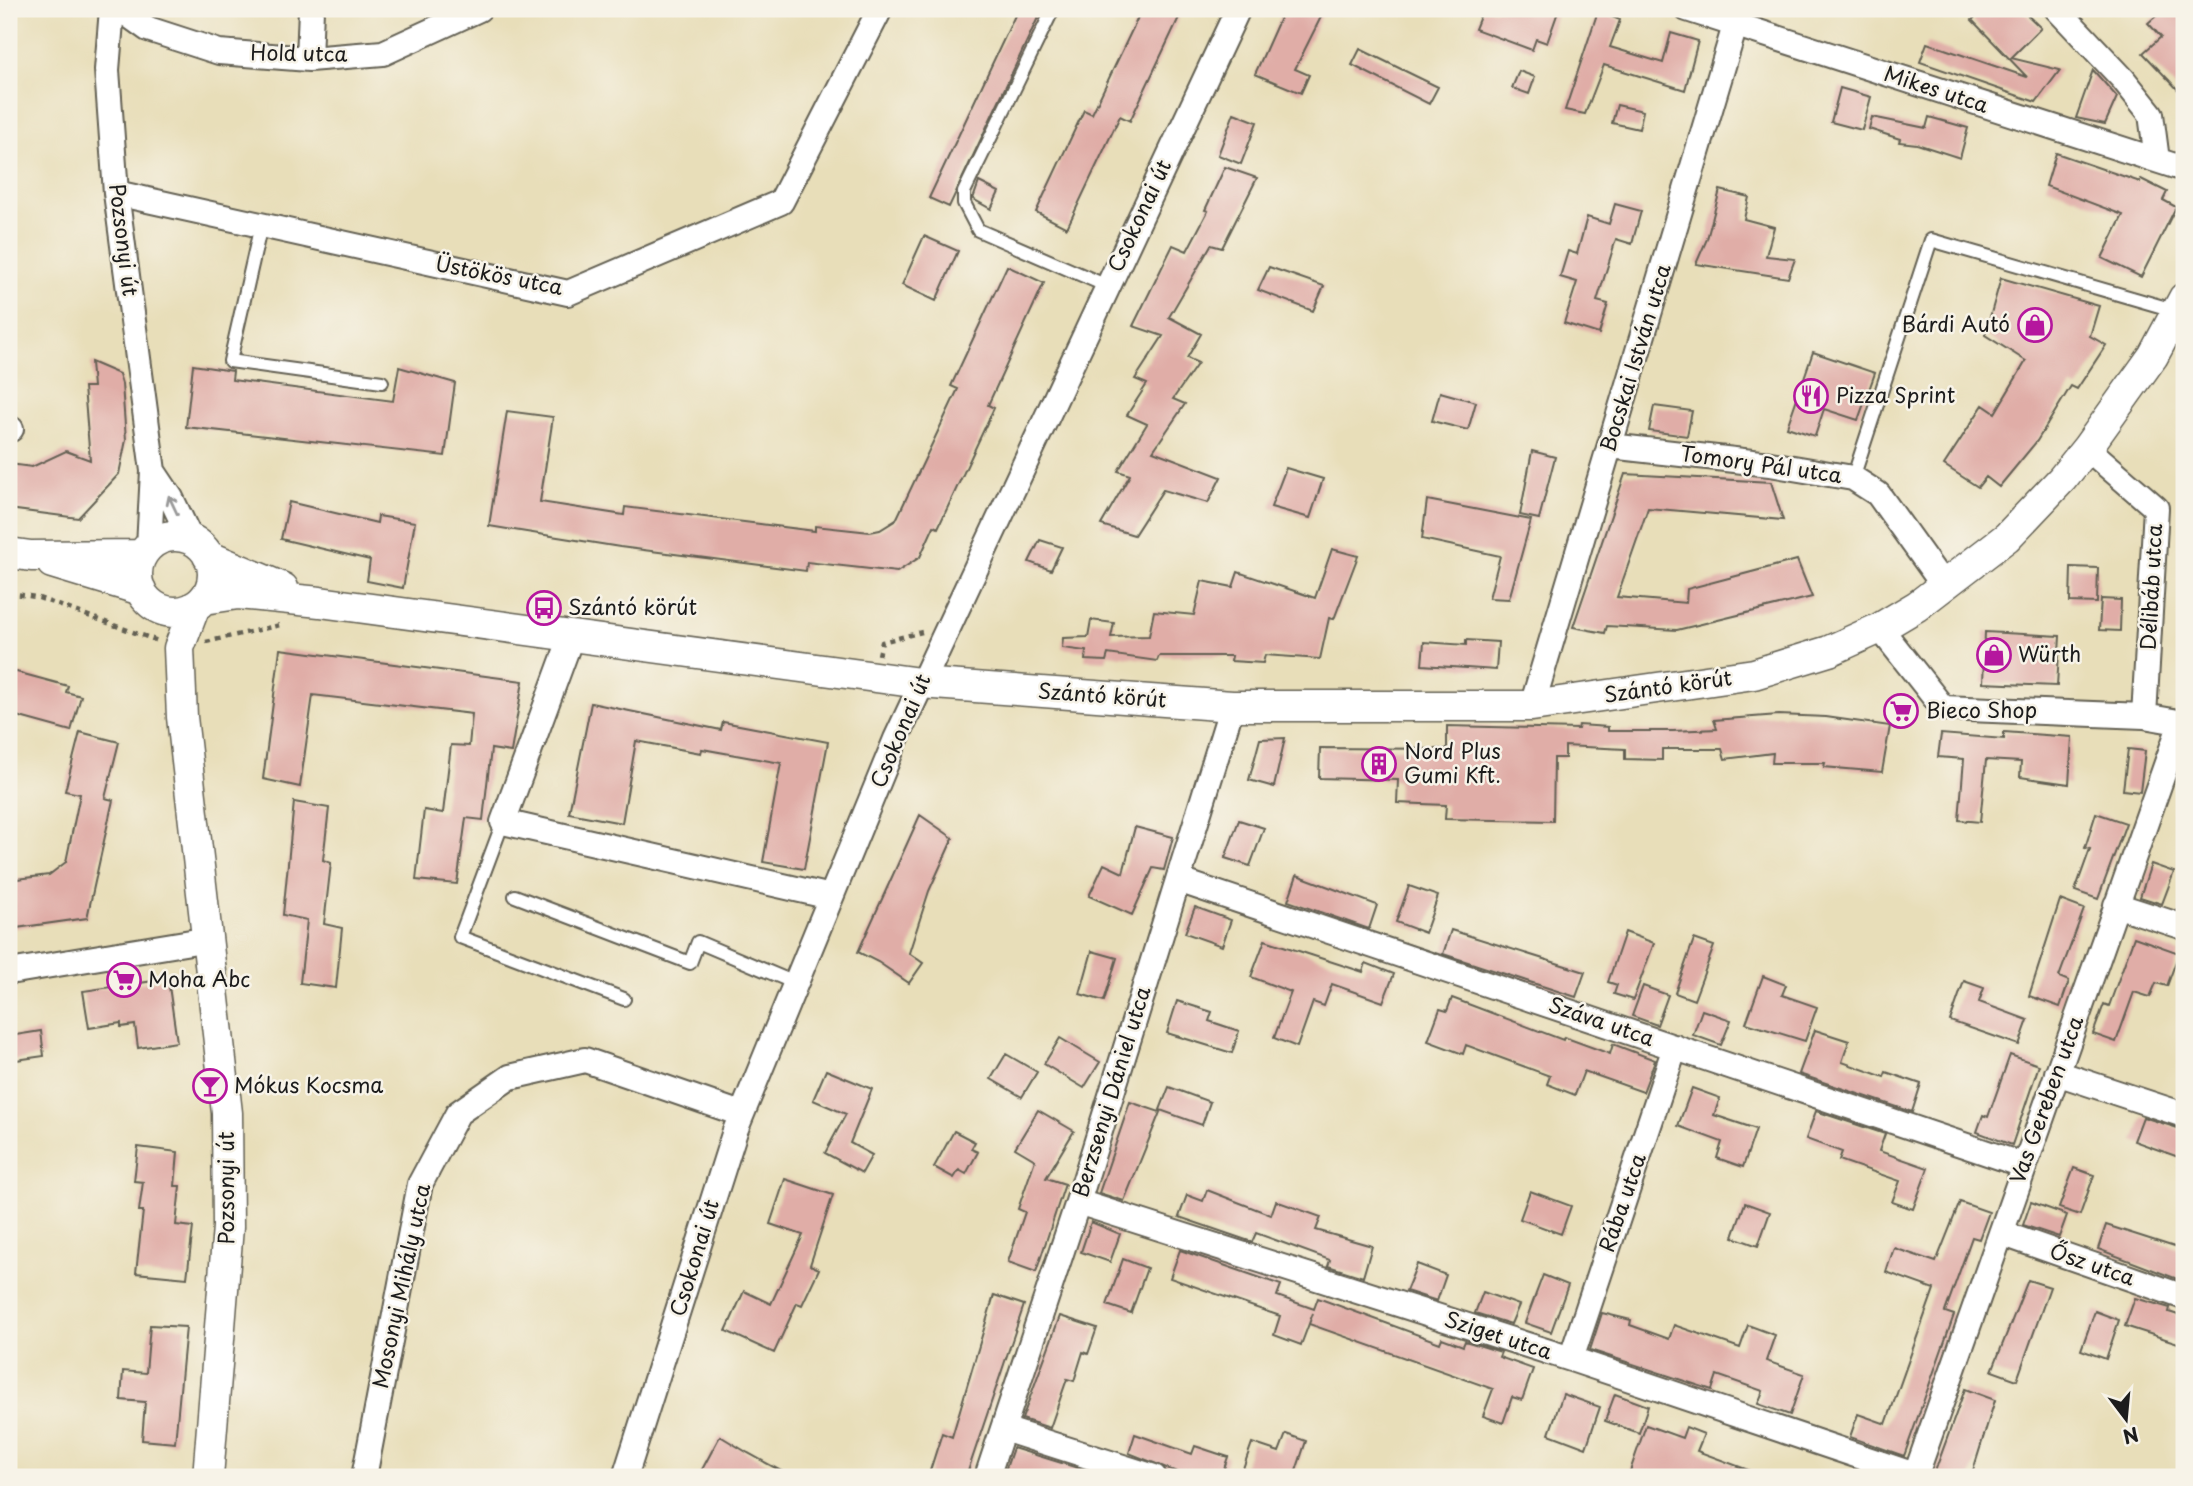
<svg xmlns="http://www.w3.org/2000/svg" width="2193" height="1486" font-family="'Playpen Sans',sans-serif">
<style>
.building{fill:#e0ada7}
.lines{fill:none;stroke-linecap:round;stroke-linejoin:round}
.service-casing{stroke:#636053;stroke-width:16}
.minor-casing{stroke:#636053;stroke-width:28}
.tertiary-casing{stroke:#636053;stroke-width:33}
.path{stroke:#636053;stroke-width:4.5;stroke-dasharray:5 5;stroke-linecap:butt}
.service{stroke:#fff;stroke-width:12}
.minor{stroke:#fff;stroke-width:24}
.tertiary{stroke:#fff;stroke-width:30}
.oneway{stroke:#999}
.labels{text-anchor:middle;stroke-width:5;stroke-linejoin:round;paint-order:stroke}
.street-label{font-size:21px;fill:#1c1c1c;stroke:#f7f3e8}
.poi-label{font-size:21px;fill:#1c1c1c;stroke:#f7f3e8;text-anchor:start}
</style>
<rect width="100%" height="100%" fill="#f7f3e8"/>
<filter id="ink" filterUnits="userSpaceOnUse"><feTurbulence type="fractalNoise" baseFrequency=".0143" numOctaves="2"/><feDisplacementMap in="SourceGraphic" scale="14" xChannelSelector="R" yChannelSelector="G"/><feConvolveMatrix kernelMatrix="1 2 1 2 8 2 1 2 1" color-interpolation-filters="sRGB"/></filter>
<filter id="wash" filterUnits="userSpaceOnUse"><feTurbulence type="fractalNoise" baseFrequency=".00686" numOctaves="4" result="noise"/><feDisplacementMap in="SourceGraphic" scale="28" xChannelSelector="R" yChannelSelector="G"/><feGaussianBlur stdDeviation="1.57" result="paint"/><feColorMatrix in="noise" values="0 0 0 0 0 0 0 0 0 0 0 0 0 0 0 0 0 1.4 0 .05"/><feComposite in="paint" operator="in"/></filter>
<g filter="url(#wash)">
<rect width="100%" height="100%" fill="#e8deb9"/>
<g id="blocks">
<path class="building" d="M1018,9H1042L949,207L929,198Z
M1142,9H1183L1130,121L1120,116L1067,228L1036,212L1084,110L1092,114Z
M1284,9H1325L1295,69L1309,75L1301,93L1255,74Z
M1483,9H1559L1547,43L1536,39L1532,50L1475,29Z
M1984,9H2021L2041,28L2011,58L2060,70L2036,102L1920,62L1927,43L2027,77L1972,20Z
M2164,9H2184V96L2143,53L2161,37L2148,23Z
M1598,11L1620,20L1610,47L1663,63L1671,33L1698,41L1685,90L1604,65L1585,114L1565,110Z
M1360,49L1438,87L1429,104L1352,65Z
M2093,70L2117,97L2105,124L2076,118Z
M1519,71L1535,77L1529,94L1512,88Z
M1840,88L1871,97L1862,130L1831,122Z
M1617,105L1643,111L1639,129L1612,123Z
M1234,113L1257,122L1241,164L1218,155Z
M1872,117L1926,128L1929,117L1968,128L1960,158L1917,144L1899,142L1900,139L1869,129Z
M2056,153L2140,182L2141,179L2167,192L2163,200L2176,207L2141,277L2102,258L2123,215L2046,186Z
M1225,167L1257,178L1222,248L1211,245L1169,317L1201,334L1187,358L1198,363L1173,399L1185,404L1153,451L1221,477L1208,503L1163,490L1134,535L1101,525L1130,475L1118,471L1147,424L1127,415L1147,384L1135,379L1163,336L1133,326L1173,245L1187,251L1208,211L1205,210Z
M979,182L999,192L991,209L973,199Z
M1720,190L1749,197L1744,219L1774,227L1766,256L1795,259L1788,278L1696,264L1707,239Z
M1615,204L1641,211L1632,244L1616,239L1597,301L1608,304L1599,334L1564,323L1577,282L1560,277L1568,251L1577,254L1587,217L1609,224Z
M924,236L958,251L936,301L902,285Z
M1007,266L1044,283L988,405L994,408L938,528L934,526L920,557L897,572L807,562L806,571L620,547L489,526L507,411L553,417L540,502L624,515L625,507L815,531V526L870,532L880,530L896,520L958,389L951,386Z
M1269,267L1324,286L1313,311L1258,290Z
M2001,278L2099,306L2090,336L2106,345L2077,389L2071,386L2037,441L1999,487L1986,477L1978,487L1944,465L1983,405L1995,413L2026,361L1985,335Z
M1813,352L1875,373L1858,420L1824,409L1815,436L1787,427Z
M91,362L119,374L122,384L126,440L119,474L78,518L9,509V464L32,467L66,451L90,460L84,387H93Z
M193,365L233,371L232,380L393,401L399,367L455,383L445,456L186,427Z
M1440,392L1476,402L1468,430L1432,421Z
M1654,406L1692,411L1687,436L1649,431Z
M1532,451L1555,457L1539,519L1520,515Z
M1286,468L1323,479L1310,518L1271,507Z
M1625,474L1771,482L1783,520L1648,508L1617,597L1686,603L1687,589L1797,560L1812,597L1677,630L1607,626L1605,633L1573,627Z
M1427,500L1531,520L1509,599L1489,598L1500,556L1422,539Z
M289,502L377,523L378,516L415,522L403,588L367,581L370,560L281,539Z
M1040,540L1062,547L1051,570L1029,562Z
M1332,549L1358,556L1334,619L1329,618L1320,659L1265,655L1263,663L1231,661L1232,656H1159L1157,661L1108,654L1106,661L1085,660L1086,651L1062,648L1063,638L1088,637L1091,620L1114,623L1111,637L1149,636L1154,611L1194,615L1202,581L1233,587L1238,572L1315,598Z
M2071,567L2098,568L2097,603L2070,602Z
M2101,599L2121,600L2120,631L2099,630Z
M1985,632L2060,636L2057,686L1983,683Z
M1466,640L1498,642L1496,670L1422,665L1424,642L1466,645Z
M280,649L523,681L511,752L491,749L483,820L466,818L457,884L416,880L424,810L443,813L451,745L469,746L472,714L313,695L300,787L263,779Z
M9,670L68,686L66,692L81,696L71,731L9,714Z
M591,703L721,730L723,722L828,742L804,869L763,862L781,763L702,749L701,753L636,741L622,823L569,813Z
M1779,715L1826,717L1890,726L1882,772L1824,767L1825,763H1772L1773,753L1725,759L1722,749H1662V760L1625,759V749L1565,746V758H1554L1553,821L1445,819L1446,805L1397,803L1398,780L1319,778L1320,748L1447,749V726L1578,729L1579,725L1608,727V731H1673L1717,729L1714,720Z
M80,732L119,742L105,798L113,800L87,918L9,929V880L49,875L66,862L80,794L65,791Z
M2004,732L2072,737L2069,784L2020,777L2021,762L1986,760L1980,822L1959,820L1964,759L1938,757L1941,734L2004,739Z
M1285,738L1274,787L1249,780L1260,739Z
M2128,749L2145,751L2140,792L2123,790Z
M294,802L329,808L323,860L331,863L324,924L342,928L336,988L300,983L307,920L283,915Z
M2096,813L2126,823L2098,899L2075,891L2090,849L2085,848Z
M920,815L953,838L929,891L909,953L923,963L909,983L878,962L858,952Z
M1239,820L1264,828L1250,866L1225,858Z
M1135,827L1173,837L1164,870L1153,868L1132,915L1089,896L1104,864L1123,873Z
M2151,864L2174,872L2162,904L2140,897Z
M1297,875L1377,905L1369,929L1288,901Z
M1409,886L1438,896L1425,933L1396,922Z
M2060,900L2084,909L2059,977L2069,981L2060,1007L2029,996Z
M1195,907L1231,920L1222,946L1185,933Z
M1451,930L1585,972L1576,997L1443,954Z
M1625,932L1654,943L1633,1000L1614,994L1617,985L1608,982Z
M2134,937L2179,953L2167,986L2156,983L2150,997L2134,992L2116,1042L2093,1034L2104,1004L2109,1006Z
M1694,939L1714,946L1694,1000L1675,993Z
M1265,940L1363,972L1366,963L1394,974L1383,1002L1332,984L1324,1006L1313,1002L1297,1047L1274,1038L1291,992L1251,977Z
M1092,951L1117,958L1104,1001L1080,994Z
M1763,976L1786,985L1782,995L1817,1007L1805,1041L1746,1023Z
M168,979L177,1042L138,1048L135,1025L121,1027V1023L89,1028L83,991Z
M1964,981L1984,988L1979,1002L2028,1020L2019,1045L1950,1021Z
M1643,986L1668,995L1657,1025L1632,1016Z
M1452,998L1563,1040L1564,1037L1610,1054L1613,1044L1655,1060L1643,1092L1584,1071L1575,1095L1547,1084L1550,1076L1466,1045L1463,1054L1428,1041L1440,1009L1447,1011Z
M1177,1001L1212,1012L1209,1021L1239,1031L1232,1053L1167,1033Z
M1702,1010L1731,1020L1721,1045L1693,1035Z
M1815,1030L1849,1041L1842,1062L1884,1077L1886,1072L1921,1084L1912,1112L1799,1074Z
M41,1031L44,1056L9,1061V1036Z
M1060,1038L1100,1062L1084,1088L1044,1064Z
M1006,1054L1037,1072L1022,1097L991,1079Z
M2010,1055L2039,1065L2012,1145L1977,1132L1983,1115L1988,1117Z
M826,1070L872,1089L850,1143L872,1155L862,1173L825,1153L846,1114L813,1100Z
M1169,1087L1210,1102L1202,1125L1160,1110Z
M1692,1088L1720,1098L1714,1115L1756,1129L1743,1167L1717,1158L1722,1142L1678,1126Z
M1130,1102L1160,1112L1124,1201L1099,1193Z
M1038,1110L1074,1131L1046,1178L1065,1184L1036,1272L1008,1262L1025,1212L1018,1209L1035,1160L1015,1148Z
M1816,1111L1885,1134L1879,1151L1928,1168L1913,1209L1892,1202L1900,1181L1839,1160L1842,1152L1806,1139Z
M2143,1117L2184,1130V1159L2134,1141Z
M954,1131L975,1142L971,1149L978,1152L966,1174L959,1170L954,1178L934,1167Z
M138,1147L178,1152L175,1186H180L176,1225L193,1227L187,1278L136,1273L143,1211H139L143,1182L134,1181Z
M2074,1168L2094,1175L2080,1215L2059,1208Z
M785,1179L833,1195L810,1265L819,1269L802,1305L797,1303L774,1353L726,1331L744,1291L771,1304L803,1235L770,1224Z
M1207,1190L1271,1215L1276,1201L1321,1217L1316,1230L1372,1246L1363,1277L1328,1266L1330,1260L1256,1233L1252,1242L1179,1217L1187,1195L1203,1201Z
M1530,1191L1571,1206L1561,1234L1520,1219Z
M1960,1202L1989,1212L1979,1239L1972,1237L1945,1312L1954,1315L1904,1456L1850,1437L1858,1414L1886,1424L1934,1289L1886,1272L1894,1248L1936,1262Z
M2031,1202L2067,1215L2059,1237L2023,1225Z
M1745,1203L1770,1212L1758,1246L1733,1237Z
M1091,1222L1120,1234L1110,1262L1081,1252Z
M2106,1225L2184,1250V1267L2180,1280L2098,1249Z
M1180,1250L1281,1285L1277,1296L1314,1309L1318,1298L1440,1343L1442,1338L1463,1346L1465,1341L1501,1352L1499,1357L1533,1369L1522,1400L1512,1397L1503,1423L1483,1416L1493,1389L1309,1324L1313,1313L1301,1345L1274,1335L1280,1316L1170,1278Z
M1123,1259L1147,1268L1131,1313L1107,1305Z
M1417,1264L1446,1275L1437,1301L1406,1291Z
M1543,1275L1568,1285L1551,1332L1525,1323Z
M2028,1280L2050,1287L2017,1380L1992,1371Z
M1483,1292L1519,1305L1511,1324L1475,1313Z
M994,1295L1024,1305L966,1477H928L942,1433L952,1437Z
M2135,1298L2170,1308L2169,1312L2184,1317V1345L2125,1326Z
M2095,1311L2119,1320L2106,1359L2081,1350Z
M1602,1313L1631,1320L1630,1325L1669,1339L1674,1325L1740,1348L1748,1325L1775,1335L1766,1361L1804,1374L1790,1415L1758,1404L1763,1391L1717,1375L1712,1390L1590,1350Z
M1060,1316L1097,1328L1088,1354L1083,1352L1074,1381L1067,1379L1050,1428L1022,1419Z
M150,1325L186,1327L175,1443L142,1440L145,1402L121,1400L123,1371L146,1373Z
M1965,1389L1995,1400L1971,1477H1933Z
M1563,1394L1600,1407L1586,1448L1549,1434Z
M1615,1394L1648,1406L1639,1433L1605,1421Z
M1646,1425L1682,1438L1686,1427L1704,1434L1697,1451L1762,1475L1761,1477H1628Z
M1135,1434L1192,1454L1195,1446L1228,1457L1221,1477H1189L1129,1453Z
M1286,1434L1306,1441L1294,1477H1240L1252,1443L1279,1452Z
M720,1436L748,1453L792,1477H698Z
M1013,1448L1094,1473L1097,1477H1003Z"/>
</g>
</g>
<g filter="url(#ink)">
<use href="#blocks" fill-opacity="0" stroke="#636053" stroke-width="2"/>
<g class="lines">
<g class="service-casing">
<path id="service" d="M1053,9L964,192V203L978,230L1107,286
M261,225L230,361L382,382
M1853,478L1931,240L2177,311
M503,822L460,937L624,999
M515,896L690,963L698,942L795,983"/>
</g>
<g class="minor-casing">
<path id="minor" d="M112,9L107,70L116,193L153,471L149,547
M120,9L148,29L219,52L309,59L383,53L479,9
M1687,9L2184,169
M2057,9L2123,79L2151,114L2157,160
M309,59L311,9
M116,193L568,293L781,202L880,9
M9,428L11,429
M1610,446L1770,464L1853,478L1878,494L1944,586
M2087,448L2156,508L2144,716
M153,471L171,498L191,540
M1880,628L1943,708L2144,716L2184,723
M572,635L503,822L831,897
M1532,706L1740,9
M1178,880L2023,1165
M2116,905L2184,927
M9,972L209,939
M2057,1073L2184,1115
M1078,1202L1571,1359L1915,1475
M2001,1233L2184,1297
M1571,1359L1675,1047
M1004,1429L1154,1477
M364,1477L420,1184L458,1113L510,1077L585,1060L741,1114
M625,1477L735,1131L896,739L1238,9
M987,1477L1078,1202L1232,706
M1915,1477L2181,723"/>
</g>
<g class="tertiary-casing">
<path id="tertiary" d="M137 574a38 38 0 1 1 76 0a38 38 0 1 1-76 0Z
M9,553L31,556L142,555
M208,556L283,588
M52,563L141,590
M204,599L238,594L320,602L920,683L1232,706H1532L1754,674L1829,651L1880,628L1917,606L2007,537L2062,479L2087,448L2153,356L2184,298
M195,606L179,648L182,717L227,1113L228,1227L208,1477"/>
</g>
<path class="path" d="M9,593L36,597L158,641
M206,642L280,625
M879,655L882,642L922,632"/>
<use href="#service" class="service"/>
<use href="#minor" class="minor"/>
<use href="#tertiary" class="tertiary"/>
</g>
<defs><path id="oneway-shaft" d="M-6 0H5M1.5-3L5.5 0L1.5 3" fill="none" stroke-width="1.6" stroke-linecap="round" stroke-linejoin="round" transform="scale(1.75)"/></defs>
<use class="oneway" href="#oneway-shaft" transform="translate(173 505) rotate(-115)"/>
</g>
<defs>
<g id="shop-ring" transform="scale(1.75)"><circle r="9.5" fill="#f7f3e8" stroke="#b5179e" stroke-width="1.5"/><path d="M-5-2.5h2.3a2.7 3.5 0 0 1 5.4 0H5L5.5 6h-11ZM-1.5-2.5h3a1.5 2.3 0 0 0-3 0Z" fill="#b5179e"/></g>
<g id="restaurant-ring" transform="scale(1.75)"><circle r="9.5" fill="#f7f3e8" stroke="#b5179e" stroke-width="1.5"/><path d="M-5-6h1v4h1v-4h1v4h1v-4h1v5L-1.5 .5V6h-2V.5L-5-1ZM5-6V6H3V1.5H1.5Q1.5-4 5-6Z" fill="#b5179e"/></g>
<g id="bus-ring" transform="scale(1.75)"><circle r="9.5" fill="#f7f3e8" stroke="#b5179e" stroke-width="1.5"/><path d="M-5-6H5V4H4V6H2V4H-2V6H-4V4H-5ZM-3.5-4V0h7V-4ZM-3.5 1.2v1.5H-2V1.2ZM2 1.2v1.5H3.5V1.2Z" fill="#b5179e"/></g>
<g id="supermarket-ring" transform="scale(1.75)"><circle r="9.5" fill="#f7f3e8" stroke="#b5179e" stroke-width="1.5"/><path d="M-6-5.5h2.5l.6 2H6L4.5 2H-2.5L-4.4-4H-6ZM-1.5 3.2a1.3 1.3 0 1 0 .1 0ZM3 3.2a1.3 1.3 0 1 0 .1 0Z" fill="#b5179e"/></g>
<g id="building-ring" transform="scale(1.75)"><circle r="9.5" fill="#f7f3e8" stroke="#b5179e" stroke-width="1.5"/><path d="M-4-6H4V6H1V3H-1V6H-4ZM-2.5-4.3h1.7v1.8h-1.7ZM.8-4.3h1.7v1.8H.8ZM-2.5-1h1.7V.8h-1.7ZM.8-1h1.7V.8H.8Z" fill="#b5179e"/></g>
<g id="bar-ring" transform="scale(1.75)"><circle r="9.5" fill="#f7f3e8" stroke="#b5179e" stroke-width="1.5"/><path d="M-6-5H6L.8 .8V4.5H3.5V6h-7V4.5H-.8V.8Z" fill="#b5179e"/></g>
</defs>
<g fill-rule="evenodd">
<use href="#shop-ring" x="2035" y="325"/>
<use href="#restaurant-ring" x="1811" y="396"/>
<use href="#bus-ring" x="544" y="608"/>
<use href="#shop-ring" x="1994" y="655"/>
<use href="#supermarket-ring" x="1901" y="711"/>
<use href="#building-ring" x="1379" y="764"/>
<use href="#supermarket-ring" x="124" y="980"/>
<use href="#bar-ring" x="210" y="1086"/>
</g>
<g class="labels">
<g class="street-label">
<text transform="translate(299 54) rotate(1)" y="7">Hold utca</text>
<text transform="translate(1936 90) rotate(18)" y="7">Mikes utca</text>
<text transform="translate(1140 216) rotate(-65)" y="7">Csokonai út</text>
<text transform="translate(123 240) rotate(83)" y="7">Pozsonyi út</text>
<text transform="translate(499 276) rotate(11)" y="7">Üstökös utca</text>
<text transform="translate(1636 358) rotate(-73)" y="7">Bocskai István utca</text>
<text transform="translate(1761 465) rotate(8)" y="7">Tomory Pál utca</text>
<text transform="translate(2152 587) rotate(-87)" y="7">Délibáb utca</text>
<text transform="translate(1668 687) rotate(-8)" y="7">Szántó körút</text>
<text transform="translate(1102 696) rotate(4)" y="7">Szántó körút</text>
<text transform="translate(901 731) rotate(-67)" y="7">Csokonai út</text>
<text transform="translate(1601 1022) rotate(19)" y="7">Száva utca</text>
<text transform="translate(1112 1092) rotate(-73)" y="7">Berzsenyi Dániel utca</text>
<text transform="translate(2047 1100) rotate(-70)" y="7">Vas Gereben utca</text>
<text transform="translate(227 1188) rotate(-90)" y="7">Pozsonyi út</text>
<text transform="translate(1623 1203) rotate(-71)" y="7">Rába utca</text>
<text transform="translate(695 1258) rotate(-73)" y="7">Csokonai út</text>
<text transform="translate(2092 1265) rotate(19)" y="7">Ősz utca</text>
<text transform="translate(402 1286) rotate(-78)" y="7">Mosonyi Mihály utca</text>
<text transform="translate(1498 1336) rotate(18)" y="7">Sziget utca</text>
</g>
<g class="poi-label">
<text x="2010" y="332" text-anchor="end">Bárdi Autó</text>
<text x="1836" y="403">Pizza Sprint</text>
<text x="568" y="615">Szántó körút</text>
<text x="2018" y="662">Würth</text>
<text x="1926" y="718">Bieco Shop</text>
<text x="1404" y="759">Nord Plus<tspan x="1404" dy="24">Gumi Kft.</tspan></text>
<text x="148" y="987">Moha Abc</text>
<text x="234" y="1093">Mókus Kocsma</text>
</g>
</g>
<rect width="2193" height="1486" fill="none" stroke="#f7f3e8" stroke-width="35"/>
<g transform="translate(2126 1419) rotate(164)" stroke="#f7f3e8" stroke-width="5" paint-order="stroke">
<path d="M0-5L12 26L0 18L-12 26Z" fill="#1c1c1c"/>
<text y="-10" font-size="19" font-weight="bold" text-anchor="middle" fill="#1c1c1c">N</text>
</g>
</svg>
